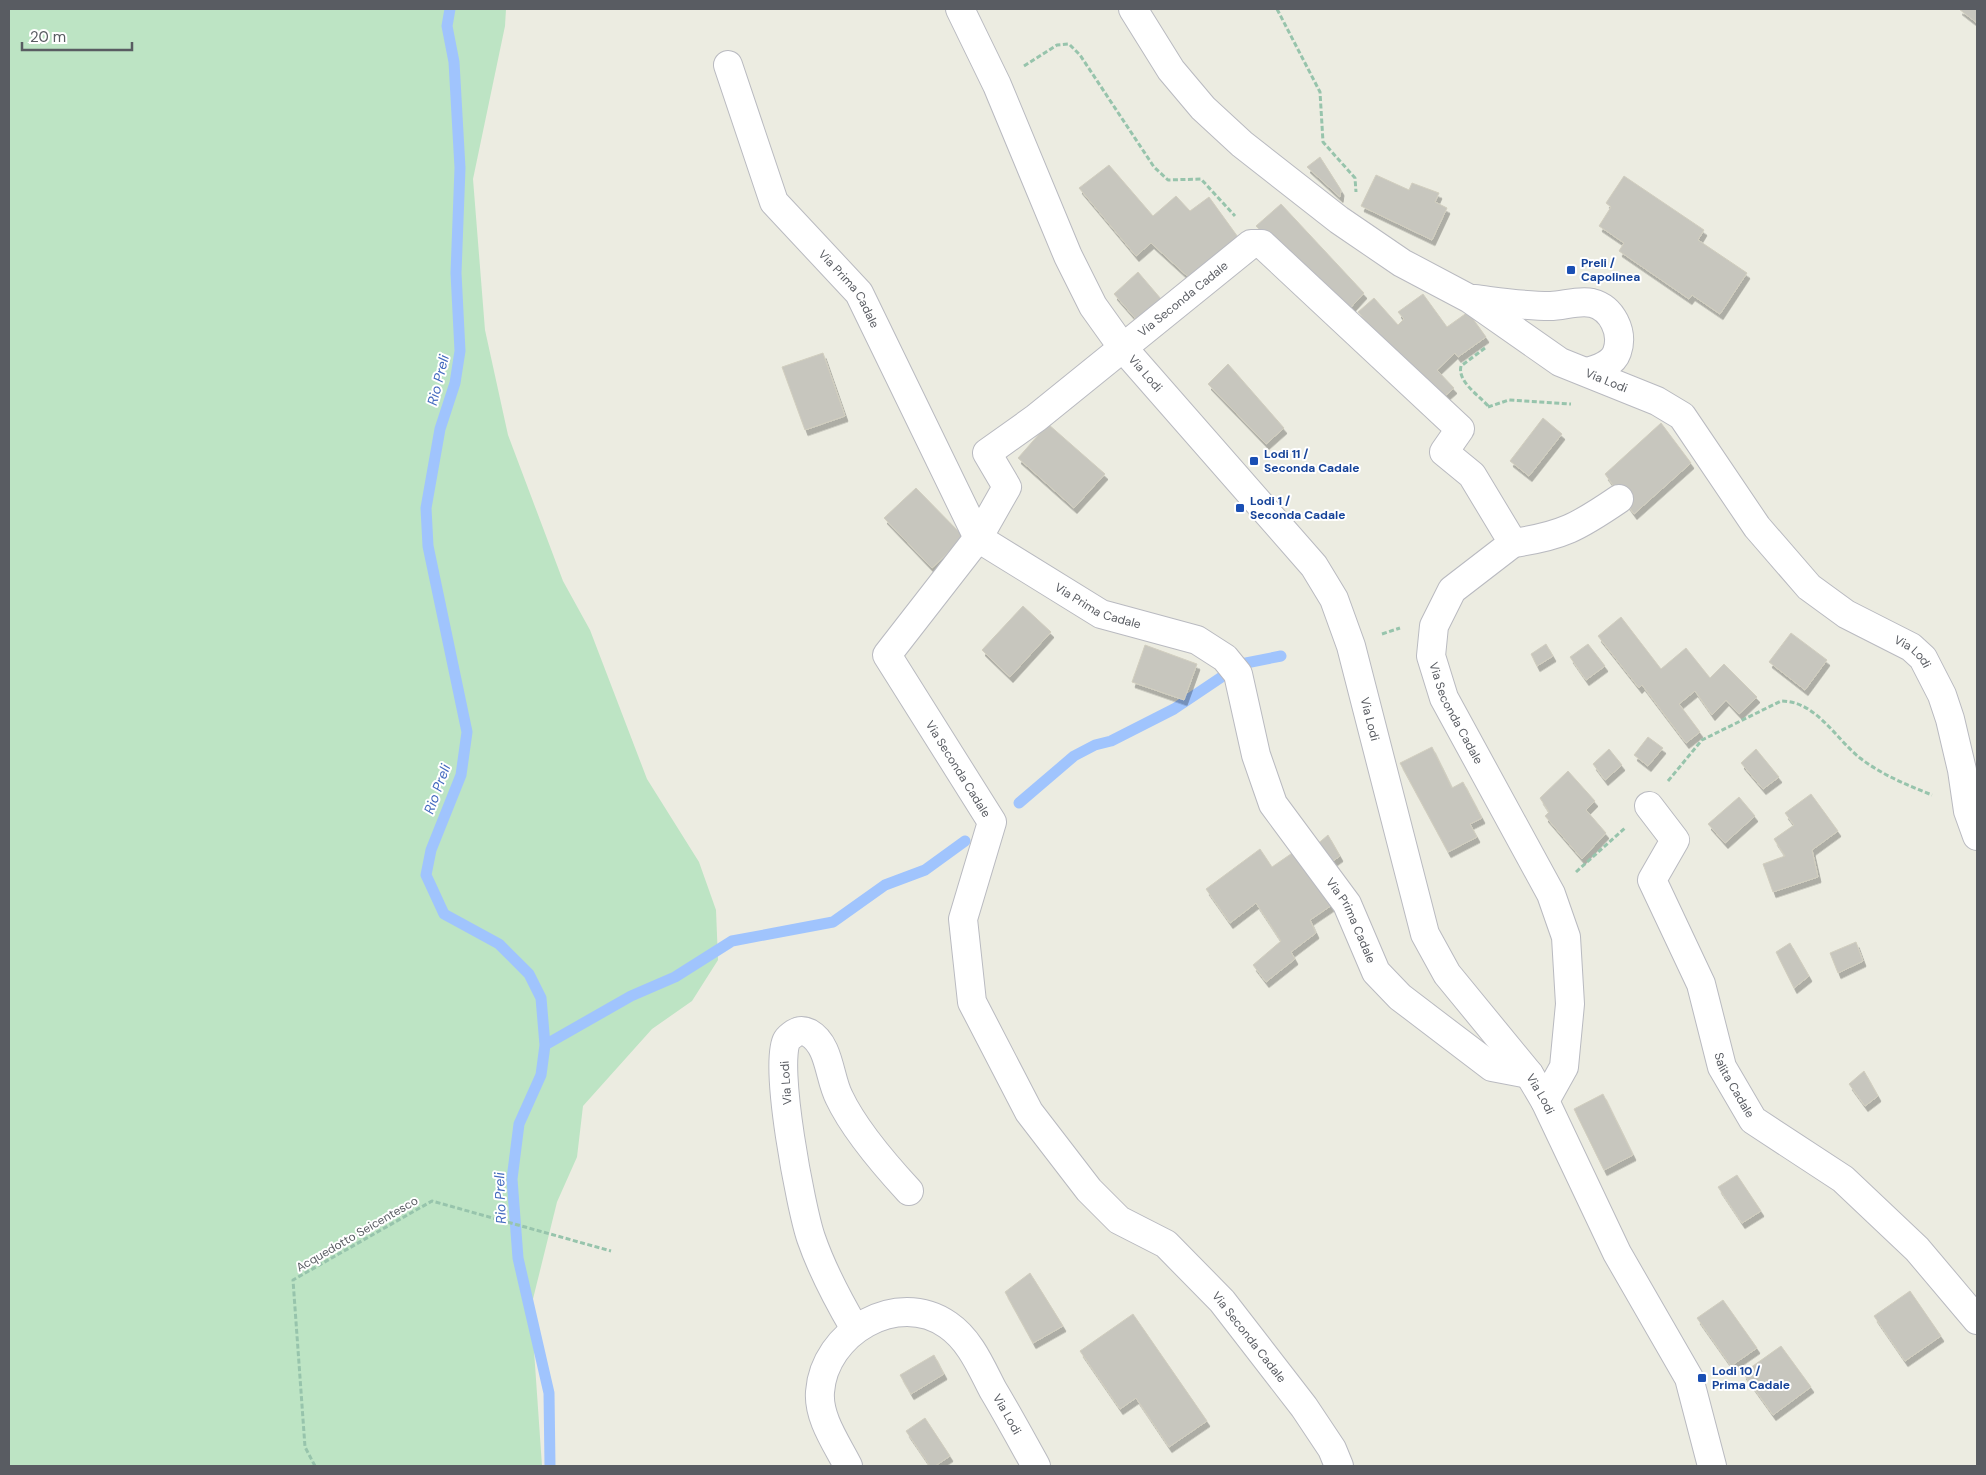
<svg xmlns="http://www.w3.org/2000/svg" width="1986" height="1475" font-family="'DM Sans',sans-serif">
<style>
.green{fill:#bde4c4}
.lines{fill:none;stroke-linecap:round;stroke-linejoin:round}
.stream{stroke:#a0c4fd;stroke-width:11}
.building{fill:#c7c6be;stroke:#d1cebf;filter:url(#shadow)}
.minor-casing{stroke:#b9bac0;stroke-width:30}
.path{stroke:#97c4ac;stroke-width:3;stroke-dasharray:5 2.5;stroke-linecap:butt}
.minor{stroke:#fff;stroke-width:28}
.transit-dot{fill:#1a4fb4;stroke:#fff;stroke-width:2}
.labels{text-anchor:middle;stroke-width:4;stroke-linejoin:round;paint-order:stroke}
.transit-label{font-size:12px;font-weight:bold;fill:#164399;stroke:#fff;text-anchor:start}
.street-label{font-size:12px;fill:#595c62;stroke:#fff}
.water-label{font-size:14px;font-style:italic;fill:#446abf;stroke:#fff}
</style>
<defs>
<filter id="shadow"><feDropShadow dx="3" dy="5.5" stdDeviation="0" flood-color="#0004"/></filter>
</defs>
<rect width="100%" height="100%" fill="#ecece1"/>
<path class="green" d="M9,9H506L505,26L473,179L485,330L508,435L563,581L590,630L647,779L699,862L716,910L718,960L692,1001L652,1029L583,1106L577,1157L557,1202L531,1307L542,1466H9Z"/>
<g class="lines">
<path class="stream" d="M450,9L447,26L454,62L460,168L456,273L460,351L455,383L440,429L426,508L428,546L467,732L461,775L431,850L426,875L444,914L499,944L529,974L541,998L545,1045L541,1075L519,1124L512,1179L518,1258L549,1393L550,1466
M1019,803L1074,756L1095,745L1111,741L1174,709L1241,664L1281,656
M545,1045L631,996L675,977L732,941L833,922L885,885L925,870L965,841"/>
</g>
<path class="building" d="M1959,9H1977V23Z
M1320,157L1341,190L1340,197L1307,167Z
M1109,165L1153,216L1176,196L1190,211L1209,197L1243,244L1196,284L1151,243L1136,256L1079,188Z
M1376,175L1409,190L1412,183L1439,193L1435,202L1447,208L1432,240L1361,206Z
M1624,176L1704,230L1698,240L1747,273L1720,314L1692,295L1689,299L1619,251L1624,243L1599,226L1611,207L1606,203Z
M1281,204L1364,293L1343,316L1256,226Z
M1138,272L1167,306L1142,326L1114,294Z
M1423,294L1447,327L1468,312L1486,337L1458,357L1455,353L1437,370L1454,388L1438,402L1358,312L1374,298L1398,325L1404,319L1398,312Z
M823,353L845,416L805,430L782,367Z
M1228,364L1284,428L1266,444L1208,384Z
M1543,418L1562,434L1529,476L1510,461Z
M1661,423L1691,463L1634,514L1605,474Z
M1048,424L1105,474L1074,508L1018,458Z
M916,488L964,537L932,568L884,518Z
M1023,606L1051,632L1010,677L982,650Z
M1621,617L1661,669L1686,648L1710,678L1724,664L1757,697L1739,714L1726,700L1712,715L1695,691L1679,704L1700,732L1686,743L1642,685L1639,688L1598,636Z
M1791,633L1827,660L1805,690L1769,662Z
M1546,644L1553,656L1537,666L1531,654Z
M1588,644L1605,666L1586,680L1570,657Z
M1145,645L1197,664L1184,700L1132,682Z
M1648,737L1663,748L1648,766L1634,755Z
M1432,747L1452,788L1463,782L1482,818L1470,824L1477,837L1448,852L1400,763Z
M1609,749L1622,765L1605,780L1593,764Z
M1756,749L1779,777L1763,789L1741,763Z
M1568,771L1595,801L1586,810L1606,833L1582,859L1545,816L1549,812L1540,798Z
M1811,794L1838,831L1812,850L1818,877L1773,892L1763,864L1785,856L1774,839L1794,825L1785,813Z
M1739,797L1755,816L1725,843L1708,824Z
M1328,835L1340,856L1326,866L1314,847Z
M1301,847L1338,901L1310,920L1316,933L1291,952L1295,959L1266,982L1253,965L1281,941L1256,903L1230,923L1206,889L1260,849L1272,867Z
M1856,942L1863,961L1838,973L1830,953Z
M1790,943L1809,976L1794,988L1776,952Z
M1864,1071L1878,1096L1865,1106L1849,1084Z
M1603,1094L1633,1155L1604,1170L1574,1109Z
M1737,1175L1761,1211L1742,1223L1718,1187Z
M1030,1273L1063,1326L1033,1343L1005,1292Z
M1910,1291L1941,1336L1905,1361L1874,1316Z
M1723,1300L1757,1348L1731,1366L1697,1318Z
M1133,1314L1207,1421L1169,1447L1136,1398L1120,1409L1080,1351Z
M1781,1346L1811,1387L1773,1415L1743,1373Z
M934,1355L944,1374L911,1394L900,1375Z
M925,1418L950,1456L935,1466H930L906,1431Z"/>
<g class="lines">
<g class="minor-casing">
<g id="minor">
<path id="s1" d="M960,9L997,85L1068,256L1093,306L1123,348L1314,566L1334,599L1351,646L1425,934L1447,974L1529,1074L1545,1101L1617,1253L1689,1378L1712,1466"/>
<path id="s2" d="M1133,9L1171,70L1203,108L1242,144L1339,220L1402,263L1470,299L1560,362L1657,401L1682,416L1757,527L1809,587L1846,614L1911,647L1923,658L1942,695L1950,719L1962,770L1968,811L1977,836"/>
<path id="s3" d="M728,65L774,202L859,293L978,538L1101,614L1197,640L1225,658L1238,674L1256,755L1273,804L1347,904L1376,972L1400,997L1492,1067L1529,1074"/>
<path d="M1474,299C1499,302 1524,306 1550,306C1563,306 1578,300 1592,303C1612,308 1624,332 1617,352C1613,364 1598,369 1587,372"/>
<path d="M1513,543C1562,536 1578,527 1619,499"/>
<path id="s4" d="M1649,806L1675,840L1652,880L1701,984L1722,1067L1753,1120L1843,1179L1917,1249L1977,1320"/>
<path d="M855,1329C838,1300 822,1270 811,1238C801,1209 773,1062 787,1040C789,1037 792,1035 795,1033C800,1030 805,1031 809,1033C830,1045 829,1078 839,1097C854,1129 885,1165 909,1191"/>
<path id="s5" d="M848,1466C837,1444 818,1418 820,1392C824,1333 897,1289 948,1325C970,1340 981,1367 993,1390C1008,1415 1022,1441 1036,1466"/>
<path id="s6" d="M1339,1466L1332,1449L1304,1407L1222,1301L1166,1244L1119,1220L1089,1190L1029,1112L972,1002L963,919L992,822L887,655L978,538L1007,487L987,453L1036,418L1251,244H1262L1460,429L1444,452L1472,475L1513,543L1452,590L1434,626L1431,656L1444,698L1551,894L1566,937L1570,1004L1564,1067L1545,1101"/>
</g>
</g>
<path class="path" d="M1277,9L1320,92L1323,142L1355,178L1356,192
M1024,66L1057,45L1069,44L1080,55L1154,167L1168,180L1201,179L1235,216
M1485,348L1461,366C1457,382 1480,396 1489,407
M1488,407L1509,400L1571,404
M1382,634L1400,628
M1668,781L1702,740L1781,701C1816,701 1835,738 1860,758C1882,775 1907,785 1932,795
M1576,872L1625,828
M315,1466L305,1447L293,1280L432,1201L611,1251"/>
<use href="#minor" class="minor"/>
</g>
<g class="transit-dot">
<rect x="1566" y="265" width="10" height="10" rx="2.5"/>
<rect x="1249" y="456" width="10" height="10" rx="2.5"/>
<rect x="1235" y="503" width="10" height="10" rx="2.5"/>
<rect x="1697" y="1373" width="10" height="10" rx="2.5"/>
</g>
<g class="labels">
<g class="transit-label">
<text x="1581" y="267">Preli /<tspan x="1581" dy="14">Capolinea</tspan></text>
<text x="1264" y="458">Lodi 11 /<tspan x="1264" dy="14">Seconda Cadale</tspan></text>
<text x="1250" y="505">Lodi 1 /<tspan x="1250" dy="14">Seconda Cadale</tspan></text>
<text x="1712" y="1375">Lodi 10 /<tspan x="1712" dy="14">Prima Cadale</tspan></text>
</g>
<g class="street-label">
<text dy="4" stroke="none"><textPath href="#s3" startOffset="260">Via Prima Cadale</textPath></text>
<text dy="4" stroke="none"><textPath href="#s6" startOffset="1478">Via Seconda Cadale</textPath></text>
<text dy="4" stroke="none"><textPath href="#s1" startOffset="411">Via Lodi</textPath></text>
<text dy="4" stroke="none"><textPath href="#s2" startOffset="611">Via Lodi</textPath></text>
<text dy="4" stroke="none"><textPath href="#s3" startOffset="680">Via Prima Cadale</textPath></text>
<text dy="4" stroke="none"><textPath href="#s2" startOffset="1031">Via Lodi</textPath></text>
<text dy="4" stroke="none"><textPath href="#s6" startOffset="2201">Via Seconda Cadale</textPath></text>
<text dy="4" stroke="none"><textPath href="#s1" startOffset="831">Via Lodi</textPath></text>
<text transform="translate(958 769) rotate(58)" y="4">Via Seconda Cadale</text>
<text dy="4" stroke="none"><textPath href="#s3" startOffset="1115">Via Prima Cadale</textPath></text>
<text transform="translate(786 1083) rotate(-94)" y="4">Via Lodi</text>
<text dy="4" stroke="none"><textPath href="#s4" startOffset="311">Salita Cadale</textPath></text>
<text dy="4" stroke="none"><textPath href="#s1" startOffset="1251">Via Lodi</textPath></text>
<text transform="translate(357 1234) rotate(-30)" y="4">Acquedotto Seicentesco</text>
<text transform="translate(1249 1337) rotate(52)" y="4">Via Seconda Cadale</text>
<text dy="4" stroke="none"><textPath href="#s5" startOffset="361">Via Lodi</textPath></text>
</g>
<g class="water-label">
<text transform="translate(438 380) rotate(-76)" y="5">Rio Preli</text>
<text transform="translate(437 789) rotate(-70)" y="5">Rio Preli</text>
<text transform="translate(500 1198) rotate(-92)" y="5">Rio Preli</text>
</g>
</g>
<rect width="1986" height="1475" fill="none" stroke="#595c62" stroke-width="20"/>
<path d="M22 42v8h110v-8" fill="none" stroke="#595c62" stroke-width="2.5"/>
<text x="30" y="42" font-size="15" fill="#595c62" stroke="#ffffff" stroke-width="4" paint-order="stroke">20 m</text>
</svg>
